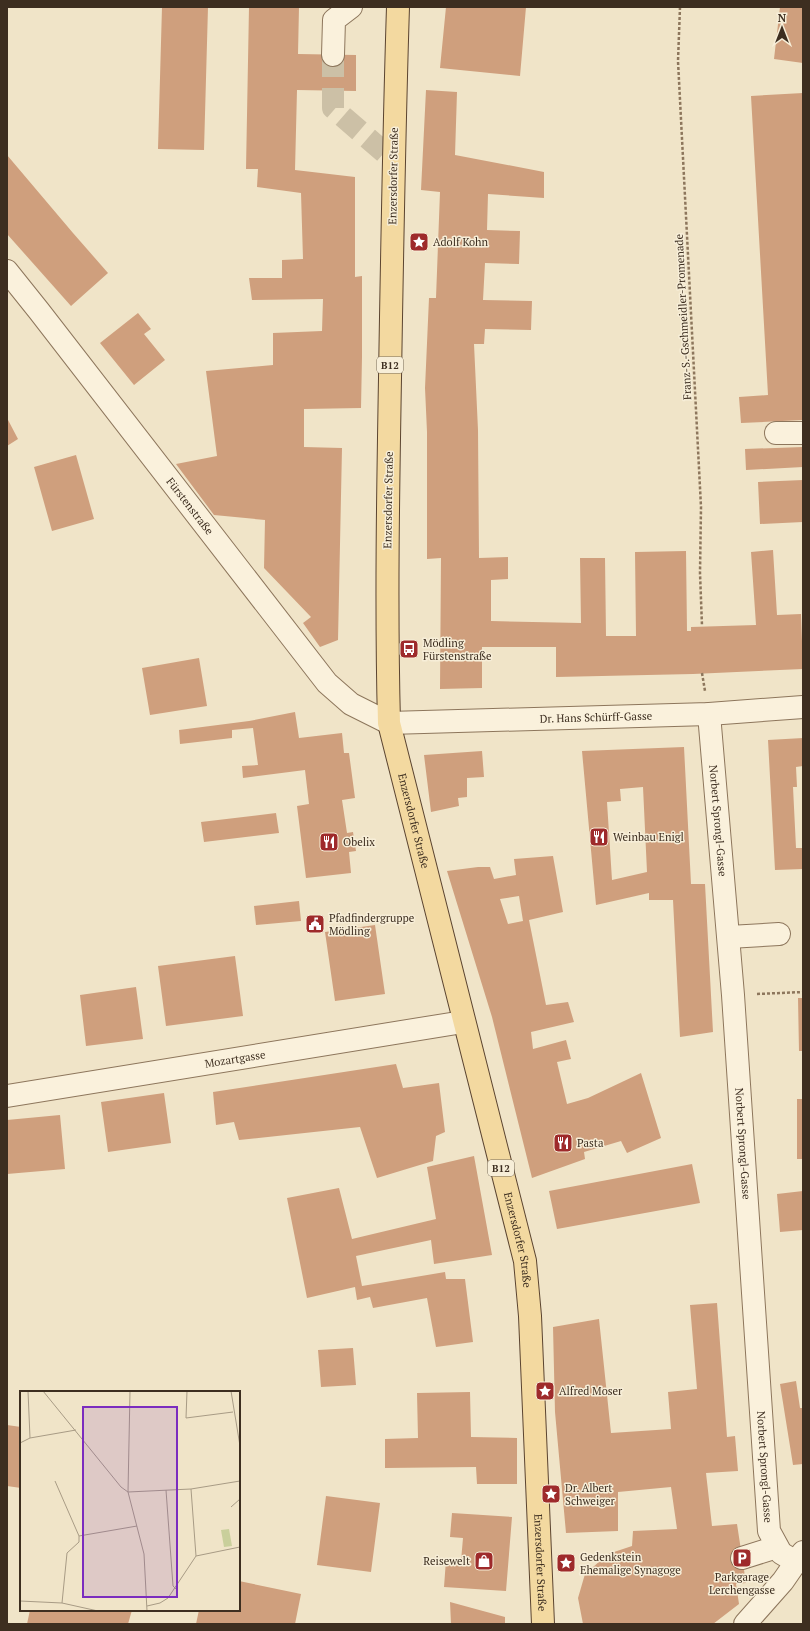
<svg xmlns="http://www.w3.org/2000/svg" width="810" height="1631" font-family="'PT Serif',serif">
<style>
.building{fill:#cf9f7d;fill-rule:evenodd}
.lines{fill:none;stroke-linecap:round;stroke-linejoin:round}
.minor-tunnel{stroke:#ccc0a6;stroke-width:22;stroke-dasharray:22 11;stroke-linecap:butt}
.minor-casing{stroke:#8d765c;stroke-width:24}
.major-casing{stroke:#5b4430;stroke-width:24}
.path{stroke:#8d765c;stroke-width:2.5;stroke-dasharray:3 2;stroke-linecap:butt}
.minor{stroke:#faf1dc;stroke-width:22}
.major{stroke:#f3d9a0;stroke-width:22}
.labels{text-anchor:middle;stroke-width:3;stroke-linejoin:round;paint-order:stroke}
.shield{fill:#f7eed8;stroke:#756857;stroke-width:1}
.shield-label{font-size:10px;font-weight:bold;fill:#3d2e20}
.street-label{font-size:11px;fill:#3d2e20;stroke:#f7eed8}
.poi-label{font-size:11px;fill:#3d2e20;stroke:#f7eed8;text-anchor:start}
.inset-road{fill:none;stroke:#a89b85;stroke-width:1}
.view{fill:#7b2cbf;fill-opacity:0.15;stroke:#7b2cbf;stroke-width:2}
.inset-edge{fill:none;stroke:#3d2e20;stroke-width:2}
</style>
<rect width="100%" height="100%" fill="#f0e4c8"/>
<path class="building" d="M162,7H208L204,150L158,149Z
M249,7H299L298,54L356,55V91L297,90L295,170L355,177V277L362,276V357L361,408L304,409V447L342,448L338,640L320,647L303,623L311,617L264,568L265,520L214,515L176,464L217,456L206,371L273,365V333L322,331L323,299L252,300L249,278H282V260L303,259L301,193L257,187L258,169H246Z
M446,7H526L520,76L440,68Z
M780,7H803V63L774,59Z
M426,90L457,92L455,155L544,172V198L488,194L487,230L520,231L519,264L485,263L483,300L532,301L531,330L485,329L484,344H474L478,430L479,558L508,557V579L491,580V621L581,623L580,558H605L606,636H636L635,552L686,551L687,631H691V627L756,625L751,552L773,550L777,615L801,614L803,669L693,674L556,677V647H482V688L440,689L441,558L427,559V432L425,388L429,298H436L440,192L421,190Z
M803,93V420L741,423L739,397L768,395L751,96Z
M7,155L73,233L108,273L71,306L7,234Z
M138,313L151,329L144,334L165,360L134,385L100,343Z
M7,418L18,439L7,446Z
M803,447V467L746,470L745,449Z
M76,455L94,519L52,531L34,467Z
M803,480V522L760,524L758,482Z
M199,658L207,706L150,715L142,668Z
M295,712L299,738L342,733L344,753H349L355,798L342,800L347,833L353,832L356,851L349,852L351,873L306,878L297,806L309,804L305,770L243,778L242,766L258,765L253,728L232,730V738L180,744L179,730L249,721Z
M803,738V766L796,767L797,787H793L796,848H803V869L775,870L768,740Z
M684,747L691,884H705L713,1032L680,1037L673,900H649V893L596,905L582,751ZM643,787L647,872L612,880L607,802L621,801L620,789Z
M482,751L484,777L467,778V797L458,798L459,806L431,812L424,755Z
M276,813L279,833L204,842L201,822Z
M553,856L563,912L529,920L546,1005L568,1002L574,1022L531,1032L533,1049L566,1040L571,1059L557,1062L567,1104L588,1098L641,1073L661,1138L627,1153L621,1141L584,1152L585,1159L532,1178L492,1017L447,871L478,867H490L494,879L516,875L514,859ZM519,896L523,921L508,924L500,899Z
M299,901L301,921L256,925L254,906Z
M375,925L385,994L335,1001L325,932Z
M235,956L243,1016L166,1026L158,966Z
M136,987L143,1039L86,1046L80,995Z
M798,998H803V1051H799Z
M396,1064L403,1088L439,1083L445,1132L436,1136L433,1161L377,1178L360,1127L239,1140L234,1122L216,1125L213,1092Z
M164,1093L171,1143L108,1152L101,1102Z
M797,1099H803V1159H797Z
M60,1115L65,1169L7,1174V1120Z
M474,1156L492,1255L434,1264L431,1240L356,1256L362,1286L445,1272L446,1279H465L473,1342L436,1347L427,1298L373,1308L370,1297L357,1300L355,1287L307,1298L287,1198L339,1188L352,1239L436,1219L427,1167Z
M692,1164L700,1203L557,1229L549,1191Z
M803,1191V1230L780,1232L777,1194Z
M717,1303L727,1437L735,1436L738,1471L706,1473L712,1526L737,1524L746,1583L736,1584L739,1604L713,1624H583L578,1598L585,1574L608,1554L632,1546L633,1531L677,1529L671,1487L618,1492V1531L566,1533L555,1412L553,1327L599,1319L611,1433L671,1429L668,1392L697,1389L690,1305Z
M353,1348L356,1385L321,1387L318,1350Z
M796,1381L800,1408H803V1464L793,1465L780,1384Z
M470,1392L471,1437L517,1438V1484H477L476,1467L385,1468V1439L418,1438L417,1393Z
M7,1425L21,1427V1488L7,1486Z
M326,1496L380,1503L371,1572L317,1565Z
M452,1513L512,1517L506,1591L444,1587L446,1560L461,1561L463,1538L450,1537Z
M239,1581L301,1594L295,1624H196L199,1610H239Z
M450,1602L505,1617V1624H451Z
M30,1610H132L128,1624H27Z"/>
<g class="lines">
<path class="minor-tunnel" d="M333,55V108L393,160"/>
<g class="minor-casing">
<g id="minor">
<path d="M333,55L334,20L351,7"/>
<path id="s1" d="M7,271L39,311L327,683L351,704L389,723L709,714L803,707"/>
<path d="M776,433H803"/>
<path id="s2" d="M709,714L733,995L769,1531L781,1553L796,1562"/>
<path d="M729,937L779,934"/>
<path id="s3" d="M7,1096L463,1022"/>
<path d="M742,1558L777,1547"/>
<path d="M745,1624L783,1581L803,1552"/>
</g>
</g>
<g class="major-casing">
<g id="major">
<path id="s4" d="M398,7C394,131 392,254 390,378C388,493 386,608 389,723L525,1261L530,1316L543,1624"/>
</g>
</g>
<path class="path" d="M680,7L678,61L701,507L700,573L702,626
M702,673L705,691
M757,994L803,992"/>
<use href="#minor" class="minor"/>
<use href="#major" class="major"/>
</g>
<defs>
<g id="sight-square" transform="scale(1)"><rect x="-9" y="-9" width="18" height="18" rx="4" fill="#9e2a2b" stroke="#f7eed8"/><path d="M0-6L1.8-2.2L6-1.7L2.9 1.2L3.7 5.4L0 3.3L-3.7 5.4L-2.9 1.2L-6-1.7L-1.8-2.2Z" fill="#fff"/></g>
<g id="bus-square" transform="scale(1)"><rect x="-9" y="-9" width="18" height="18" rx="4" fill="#9e2a2b" stroke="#f7eed8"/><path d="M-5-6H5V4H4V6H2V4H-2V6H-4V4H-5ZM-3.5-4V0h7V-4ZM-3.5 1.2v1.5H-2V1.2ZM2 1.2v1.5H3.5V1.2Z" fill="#fff"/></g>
<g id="restaurant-square" transform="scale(1)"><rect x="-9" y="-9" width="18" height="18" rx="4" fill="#9e2a2b" stroke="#f7eed8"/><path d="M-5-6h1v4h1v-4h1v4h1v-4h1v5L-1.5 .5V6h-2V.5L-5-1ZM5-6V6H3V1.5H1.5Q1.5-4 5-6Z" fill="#fff"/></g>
<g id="civic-square" transform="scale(1)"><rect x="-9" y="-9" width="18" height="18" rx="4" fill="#9e2a2b" stroke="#f7eed8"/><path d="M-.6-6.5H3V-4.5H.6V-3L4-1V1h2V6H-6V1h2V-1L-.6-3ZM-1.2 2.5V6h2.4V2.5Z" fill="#fff"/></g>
<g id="parking-square" transform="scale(1)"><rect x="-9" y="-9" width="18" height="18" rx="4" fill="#9e2a2b" stroke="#f7eed8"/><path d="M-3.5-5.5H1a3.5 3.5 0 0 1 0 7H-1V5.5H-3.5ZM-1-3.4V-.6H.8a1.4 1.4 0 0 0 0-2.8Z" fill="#fff"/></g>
<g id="shop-square" transform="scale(1)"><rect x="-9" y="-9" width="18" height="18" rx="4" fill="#9e2a2b" stroke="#f7eed8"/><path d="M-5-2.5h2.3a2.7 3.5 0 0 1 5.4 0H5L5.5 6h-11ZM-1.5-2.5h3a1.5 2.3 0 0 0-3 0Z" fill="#fff"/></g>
</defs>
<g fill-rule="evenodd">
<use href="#sight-square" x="419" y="242"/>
<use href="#bus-square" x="409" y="649"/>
<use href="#restaurant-square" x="599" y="837"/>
<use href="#restaurant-square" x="329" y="842"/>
<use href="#civic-square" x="315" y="924"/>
<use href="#restaurant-square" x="563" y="1143"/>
<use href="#sight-square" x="545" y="1391"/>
<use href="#sight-square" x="551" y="1494"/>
<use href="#parking-square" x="742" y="1558"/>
<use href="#shop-square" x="484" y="1561"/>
<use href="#sight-square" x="566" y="1563"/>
</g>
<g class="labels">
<g class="shield">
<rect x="377" y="357" width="26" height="16" rx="3"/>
<rect x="488" y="1160" width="26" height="16" rx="3"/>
</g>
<g class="shield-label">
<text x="390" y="369">B12</text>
<text x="501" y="1172">B12</text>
</g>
<g class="street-label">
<text transform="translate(393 176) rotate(-89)" y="4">Enzersdorfer Straße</text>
<text transform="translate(683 317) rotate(-93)" y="4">Franz-S.-Gschmeidler-Promenade</text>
<text transform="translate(388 500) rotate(-89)" y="4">Enzersdorfer Straße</text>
<text dy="4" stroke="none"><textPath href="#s1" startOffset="298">Fürstenstraße</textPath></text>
<text dy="4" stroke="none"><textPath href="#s1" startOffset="803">Dr. Hans Schürff-Gasse</textPath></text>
<text dy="4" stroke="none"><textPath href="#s4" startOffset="817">Enzersdorfer Straße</textPath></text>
<text dy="4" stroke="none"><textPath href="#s2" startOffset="107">Norbert Sprongl-Gasse</textPath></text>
<text dy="4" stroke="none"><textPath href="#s3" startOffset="231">Mozartgasse</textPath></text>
<text dy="4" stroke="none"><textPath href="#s2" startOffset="431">Norbert Sprongl-Gasse</textPath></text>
<text dy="4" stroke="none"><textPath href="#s4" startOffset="1249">Enzersdorfer Straße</textPath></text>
<text dy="4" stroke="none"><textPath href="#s2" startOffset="755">Norbert Sprongl-Gasse</textPath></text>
<text dy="4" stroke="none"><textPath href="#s4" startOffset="1573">Enzersdorfer Straße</textPath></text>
</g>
<g class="poi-label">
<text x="433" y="246">Adolf Kohn</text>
<text x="423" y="647">Mödling<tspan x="423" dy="13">Fürstenstraße</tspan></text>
<text x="613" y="841">Weinbau Enigl</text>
<text x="343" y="846">Obelix</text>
<text x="329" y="922">Pfadfindergruppe<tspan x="329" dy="13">Mödling</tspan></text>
<text x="577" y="1147">Pasta</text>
<text x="559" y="1395">Alfred Moser</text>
<text x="565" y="1492">Dr. Albert<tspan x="565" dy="13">Schweiger</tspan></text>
<text x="580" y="1561">Gedenkstein<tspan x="580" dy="13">Ehemalige Synagoge</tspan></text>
<text x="470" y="1565" text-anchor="end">Reisewelt</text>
<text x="742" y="1581" text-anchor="middle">Parkgarage<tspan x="742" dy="13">Lerchengasse</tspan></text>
</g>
</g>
<g transform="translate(20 1391)">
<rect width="220" height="220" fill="#f0e4c8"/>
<path d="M209,138L212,155L204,156L201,139Z" fill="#c9cf9b"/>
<path class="inset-road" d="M8,0L10,47M23,0L101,96L108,101L171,98L220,90M110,0L108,101L124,163L127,220M167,0L166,27L213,21M211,0L220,55M0,52L10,47L56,39M35,90L59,145V151L47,162L42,212M171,98L176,165M146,99L153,195L156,198M211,116L220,108M59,145L117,135M0,210L42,212L78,220M127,215L140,212L148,207L176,165L220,156"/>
<path class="view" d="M63,16H157V206H63Z"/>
<rect width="220" height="220" class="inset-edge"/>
</g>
<rect width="810" height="1631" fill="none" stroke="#3d2e20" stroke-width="16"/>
<g transform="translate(782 28)" stroke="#f7eed8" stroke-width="3" paint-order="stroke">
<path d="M0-3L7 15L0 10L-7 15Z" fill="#3d2e20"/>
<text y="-6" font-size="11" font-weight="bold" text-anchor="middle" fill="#3d2e20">N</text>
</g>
</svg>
